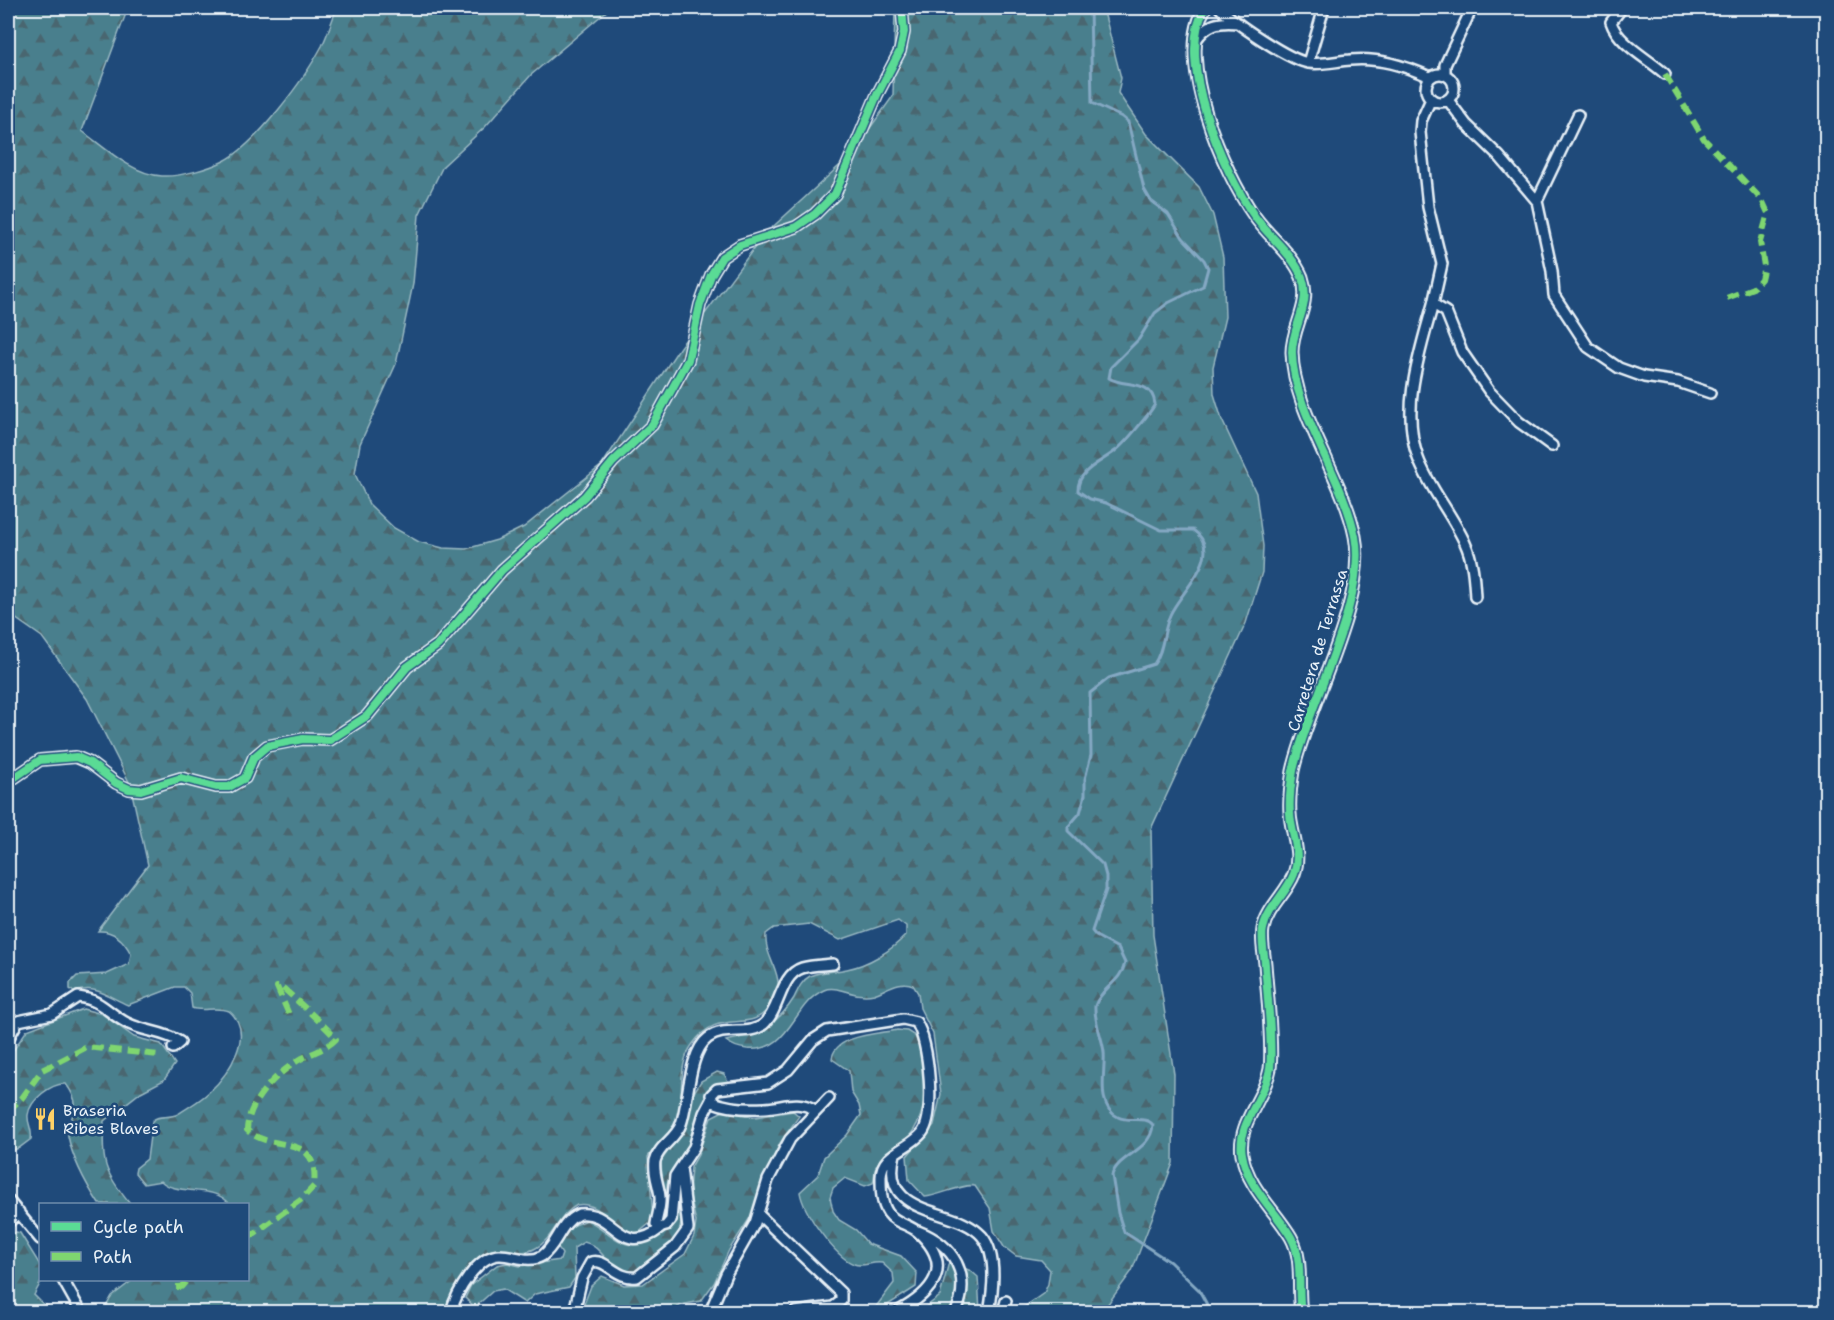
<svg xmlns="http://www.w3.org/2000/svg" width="1834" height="1320" font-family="'Shantell Sans',sans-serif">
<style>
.forest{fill:url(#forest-firs);stroke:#99b8c2;stroke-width:1.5}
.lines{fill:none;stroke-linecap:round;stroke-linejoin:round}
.stream{stroke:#84a8c3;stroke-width:3}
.minor-casing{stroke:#e8f1f8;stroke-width:14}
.tertiary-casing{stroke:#e8f1f8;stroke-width:15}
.minor{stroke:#1f4a7a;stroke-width:9}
.tertiary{stroke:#1f4a7a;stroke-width:10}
.quiet{stroke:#7fd670;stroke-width:6;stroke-dasharray:12 6;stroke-linecap:butt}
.cycleway-casing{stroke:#1f4a7a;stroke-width:11}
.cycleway{stroke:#5adb95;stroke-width:8}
.labels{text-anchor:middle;stroke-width:5;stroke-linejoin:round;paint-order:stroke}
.street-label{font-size:16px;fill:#e8f1f8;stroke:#1f4a7a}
.poi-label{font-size:16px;fill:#e8f1f8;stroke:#1f4a7a;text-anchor:start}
</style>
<defs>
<pattern id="forest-firs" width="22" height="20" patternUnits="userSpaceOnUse" patternTransform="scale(1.5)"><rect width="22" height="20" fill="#4a7f8d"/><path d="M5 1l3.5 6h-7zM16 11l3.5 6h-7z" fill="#48666f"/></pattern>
</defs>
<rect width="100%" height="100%" fill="#1f4a7a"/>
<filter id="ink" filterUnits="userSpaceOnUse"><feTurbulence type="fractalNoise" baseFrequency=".0167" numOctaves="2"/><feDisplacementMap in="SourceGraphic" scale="12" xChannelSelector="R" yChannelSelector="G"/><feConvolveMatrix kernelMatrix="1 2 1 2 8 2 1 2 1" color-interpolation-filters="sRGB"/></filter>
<g filter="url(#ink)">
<path class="forest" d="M8,8H128L82,131C104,147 133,175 162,176C179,177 208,169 224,161C256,145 305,78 322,46C328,34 332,20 337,8H610L531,75L485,127L443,166L419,215L413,284L396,364L360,444L355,474L369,504L394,528L419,542L443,548L466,549L497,540L524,527L602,465L680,347L764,235L850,156L893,96L895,8H1103L1121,78L1118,93L1146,134L1199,187L1213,215L1223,257L1225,317L1213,367L1214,394L1222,420L1256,493L1263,546L1262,572L1246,623L1151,829L1153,935L1174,1074L1173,1163L1132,1271L1102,1312H1017L1044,1293L1048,1284L1050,1270L1041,1260L1016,1256L1004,1247L994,1231L990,1208L975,1186C964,1183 939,1196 925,1197L909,1180L907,1156L934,1125L941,1094L933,1034L920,1008L918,993L913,985C900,979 886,990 874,994C854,999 838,984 824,990C792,1004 791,1053 747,1049C739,1048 732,1046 726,1041C756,1035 777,1026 794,998C798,990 801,981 810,976C821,971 835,972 847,969C868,965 891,951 906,935V926L898,920L840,940L809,924L774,928L766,934C763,962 796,982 765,1012C745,1032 717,1008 692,1045C677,1066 684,1093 679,1117C675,1132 656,1144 648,1157L653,1216L649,1224L638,1233C618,1235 602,1200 577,1205C558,1215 554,1238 536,1248C523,1256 509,1250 495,1250C473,1250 450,1294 444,1312H103L112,1296L133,1280H248V1204H230C212,1183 178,1197 161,1181L144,1184L135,1173L136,1168L147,1159L152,1121C158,1114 169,1119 178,1114C188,1107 200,1101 209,1092C229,1074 256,1033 229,1011C216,1006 202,1012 192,1008L190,993L184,987H175L128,1005C108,997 97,984 74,992L70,989V983L77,976L107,974L129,964L131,954C124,940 114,930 98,931L148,865L130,784L87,699L42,637L8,613Z
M83,1009L102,1014L134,1037L161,1044L175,1064L164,1080L141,1092L104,1121C101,1162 104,1172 130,1204H99C86,1184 73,1161 68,1136C65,1116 87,1112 66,1084C51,1083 30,1100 28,1115C27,1124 33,1130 31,1139L19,1148L8,1152V1058L27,1030Z
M897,1030L907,1031L915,1036C928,1065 931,1107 911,1134C901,1147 884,1149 877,1165C874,1170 875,1177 873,1183L865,1186L845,1178L833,1188L830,1197L833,1211L839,1220L856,1230L868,1244L901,1256L917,1273L916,1287L880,1310L875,1308L894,1283L893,1273L882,1263C872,1261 863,1268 854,1264C835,1257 803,1212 800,1192L818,1175L824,1157L847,1135L861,1115L859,1105L851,1092L849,1071L832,1059C834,1035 878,1034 897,1030Z
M717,1072L724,1074L728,1081L713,1087L701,1107L693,1138L672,1169L667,1185V1212L664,1216L661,1161L683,1130L693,1094L701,1081Z
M723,1111L755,1117L793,1111L799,1116L780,1143L761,1185L757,1207L729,1250L714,1283L701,1301L681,1305L670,1312H581L591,1286L602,1276L624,1285L643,1284L685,1254L694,1236L696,1222L689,1192L691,1167L698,1155L711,1117Z
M681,1201C685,1245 670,1246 638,1271C608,1277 605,1246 584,1242L574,1248L575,1278L569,1287L535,1294L525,1303L503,1289L493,1291L475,1307L465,1298L471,1285L497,1265L507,1263L520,1266L560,1260L562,1254L556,1245L570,1227L587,1220C601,1226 611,1238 624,1243C637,1249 663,1237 671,1226C675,1220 676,1210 678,1203Z
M16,1232L20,1233L40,1265L42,1280L34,1295L43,1304L62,1312H8V1237Z
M949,1262L971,1271L978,1277L980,1312H919L940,1296Z"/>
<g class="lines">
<path class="stream" d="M1090,8L1092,103L1122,117L1128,122L1144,189L1151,201L1168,214L1183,238L1204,260L1208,268L1203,286L1168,303L1155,313L1139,339L1111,367L1109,378C1124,388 1152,378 1155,404C1151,412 1123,446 1115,451C1102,462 1077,470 1078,491L1090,499L1106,503L1161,530H1193C1227,553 1179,593 1170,615C1163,631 1164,650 1154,664L1109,678L1090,693L1091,755L1085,779V795L1080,813L1068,827V831L1103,865L1106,876V890L1092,931L1096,936L1118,948L1125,963C1121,982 1101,988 1095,1006C1094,1022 1102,1036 1104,1052C1106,1071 1095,1106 1118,1117C1129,1123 1146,1115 1153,1125C1151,1151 1119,1154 1112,1175L1118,1213L1124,1232L1170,1262L1199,1290L1211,1312"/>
<g class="minor-casing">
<path id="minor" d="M1220,8C1233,22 1290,61 1309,63C1323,65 1336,61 1350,60C1378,57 1405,66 1430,77
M1622,8L1611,22C1618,44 1649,59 1665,74
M1196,40C1207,24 1218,21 1238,23
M1308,63L1324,8
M1426 88a14 14 0 1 1 28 0a14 14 0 1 1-28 0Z
M1445,74V65L1472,8
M1431,99L1421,121L1420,132L1428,207L1442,264L1433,304L1446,312L1462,352L1489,391L1519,422L1552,446
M1448,100L1466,124L1499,156L1537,201L1552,271L1554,295L1588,347L1619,368L1644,377L1678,382L1710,393
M1537,201L1578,115
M1433,304C1420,352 1400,408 1418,458C1429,488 1452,514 1465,543C1473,560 1474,579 1475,597
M8,782L40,760L76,757L90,763L116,783L129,789L141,790L181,778L216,787H229L245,778L254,757L267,746L303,739L330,740L367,716L407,667L438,645L502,570L585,496L613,462L652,425L688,360L700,305L711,275L722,257L740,245L796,227L815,214L835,194L877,95L900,51L904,32L902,8
M8,1039L18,1021L52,1014L78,997C103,1000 107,1013 127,1023C144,1032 164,1031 180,1042L173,1048
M711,1100L704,1113L694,1147L675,1176L671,1220L666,1226L659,1228L656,1224C657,1215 661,1207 660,1197C659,1185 653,1174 655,1161C658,1146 676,1139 681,1124C689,1102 688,1053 708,1038C725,1025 749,1037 764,1024C780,1010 780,975 802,968C811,965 823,965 833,964
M815,1110C798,1099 783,1107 765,1108C748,1109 728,1108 713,1102L711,1095L717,1089L768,1083L788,1070L813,1040L827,1031L903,1019L916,1022C929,1040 936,1115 922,1133C909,1149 881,1153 881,1177C881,1189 881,1203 888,1213C895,1223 908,1224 918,1232C956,1267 932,1293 897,1312
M895,1154C878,1219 954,1205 982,1236C998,1255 993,1291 989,1312
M8,1200L40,1239
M758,1214L841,1293V1301L833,1307L795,1312
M8,1223L19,1212
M918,1231C954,1245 972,1275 956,1312
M63,1280L81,1312
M451,1312C456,1293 477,1255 500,1255C514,1255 529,1264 542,1256C558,1245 559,1223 579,1214C614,1209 620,1260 661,1228
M574,1312L582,1278L591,1262C607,1258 616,1280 637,1277L675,1247L688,1229L681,1167
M710,1312L726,1274L755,1223L768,1180L790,1139L829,1098
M1003,1312L1006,1301"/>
</g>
<g class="tertiary-casing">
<path id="tertiary" d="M1205,8C1174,59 1223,172 1255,217C1270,238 1292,253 1302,277C1312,305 1292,326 1292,352C1293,412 1343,476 1355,536C1368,600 1307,706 1293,771C1291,783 1289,800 1290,813C1291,834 1302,853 1294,874C1287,893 1267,908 1263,929C1261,939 1264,953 1265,964C1267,992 1273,1042 1270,1069C1265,1098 1237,1123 1242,1154C1248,1189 1274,1208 1291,1237C1304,1260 1297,1287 1301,1312"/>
</g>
<use href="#minor" class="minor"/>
<use href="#tertiary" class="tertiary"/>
<path class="quiet" d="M1665,74L1704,139L1762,200L1768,213L1760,242L1764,266L1761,279L1753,288L1724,299
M8,1111L22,1098L42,1070L87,1047L158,1055
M248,1238L302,1199L314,1186C320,1129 271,1154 247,1130C248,1101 276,1074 299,1060C311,1053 327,1049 336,1039C334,1034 291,995 282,987H277L291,1019
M176,1287H181L187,1280"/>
<g class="cycleway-casing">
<path id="cycleway" d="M1205,8C1174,59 1223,172 1255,217C1270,238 1292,253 1302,277C1312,305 1292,326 1292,352C1293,412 1343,476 1355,536C1368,600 1307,706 1293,771C1291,783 1289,800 1290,813C1291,834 1302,853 1294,874C1287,893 1267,908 1263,929C1261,939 1264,953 1265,964C1267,992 1273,1042 1270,1069C1265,1098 1237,1123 1242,1154C1248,1189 1274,1208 1291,1237C1304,1260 1297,1287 1301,1312
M8,782L40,760L76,757L90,763L116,783L129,789L141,790L181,778L216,787H229L245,778L254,757L267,746L303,739L330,740L367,716L407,667L438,645L502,570L585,496L613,462L652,425L688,360L700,305L711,275L722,257L740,245L796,227L815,214L835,194L877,95L900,51L904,32L902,8"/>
</g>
<use href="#cycleway" class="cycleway"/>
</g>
</g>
<defs>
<g id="restaurant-bare" transform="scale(1.8)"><path d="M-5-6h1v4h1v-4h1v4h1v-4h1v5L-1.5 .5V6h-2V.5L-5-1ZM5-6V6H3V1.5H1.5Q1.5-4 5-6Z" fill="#ffd166" stroke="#1f4a7a" stroke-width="2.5" paint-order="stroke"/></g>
</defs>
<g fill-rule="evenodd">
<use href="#restaurant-bare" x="45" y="1119"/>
</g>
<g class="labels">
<g class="street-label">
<text transform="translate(1317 650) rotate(-73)" y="6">Carretera de Terrassa</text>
</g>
<g class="poi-label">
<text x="63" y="1116">Braseria<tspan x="63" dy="18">Ribes Blaves</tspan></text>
</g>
</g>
<rect width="1834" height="1320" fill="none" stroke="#1f4a7a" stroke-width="30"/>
<rect x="15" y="15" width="1804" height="1290" fill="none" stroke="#e8f1f8" stroke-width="2" filter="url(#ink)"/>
<rect x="39" y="1203" width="210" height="78" fill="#1f4a7a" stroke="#6f8dac" stroke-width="1.5"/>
<rect x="51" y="1222" width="30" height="9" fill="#5adb95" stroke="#6f8dac" stroke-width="1.5"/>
<text x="93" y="1233" font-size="18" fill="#e8f1f8">Cycle path</text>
<rect x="51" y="1252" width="30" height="9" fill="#7fd670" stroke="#6f8dac" stroke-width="1.5"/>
<text x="93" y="1263" font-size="18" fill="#e8f1f8">Path</text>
</svg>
